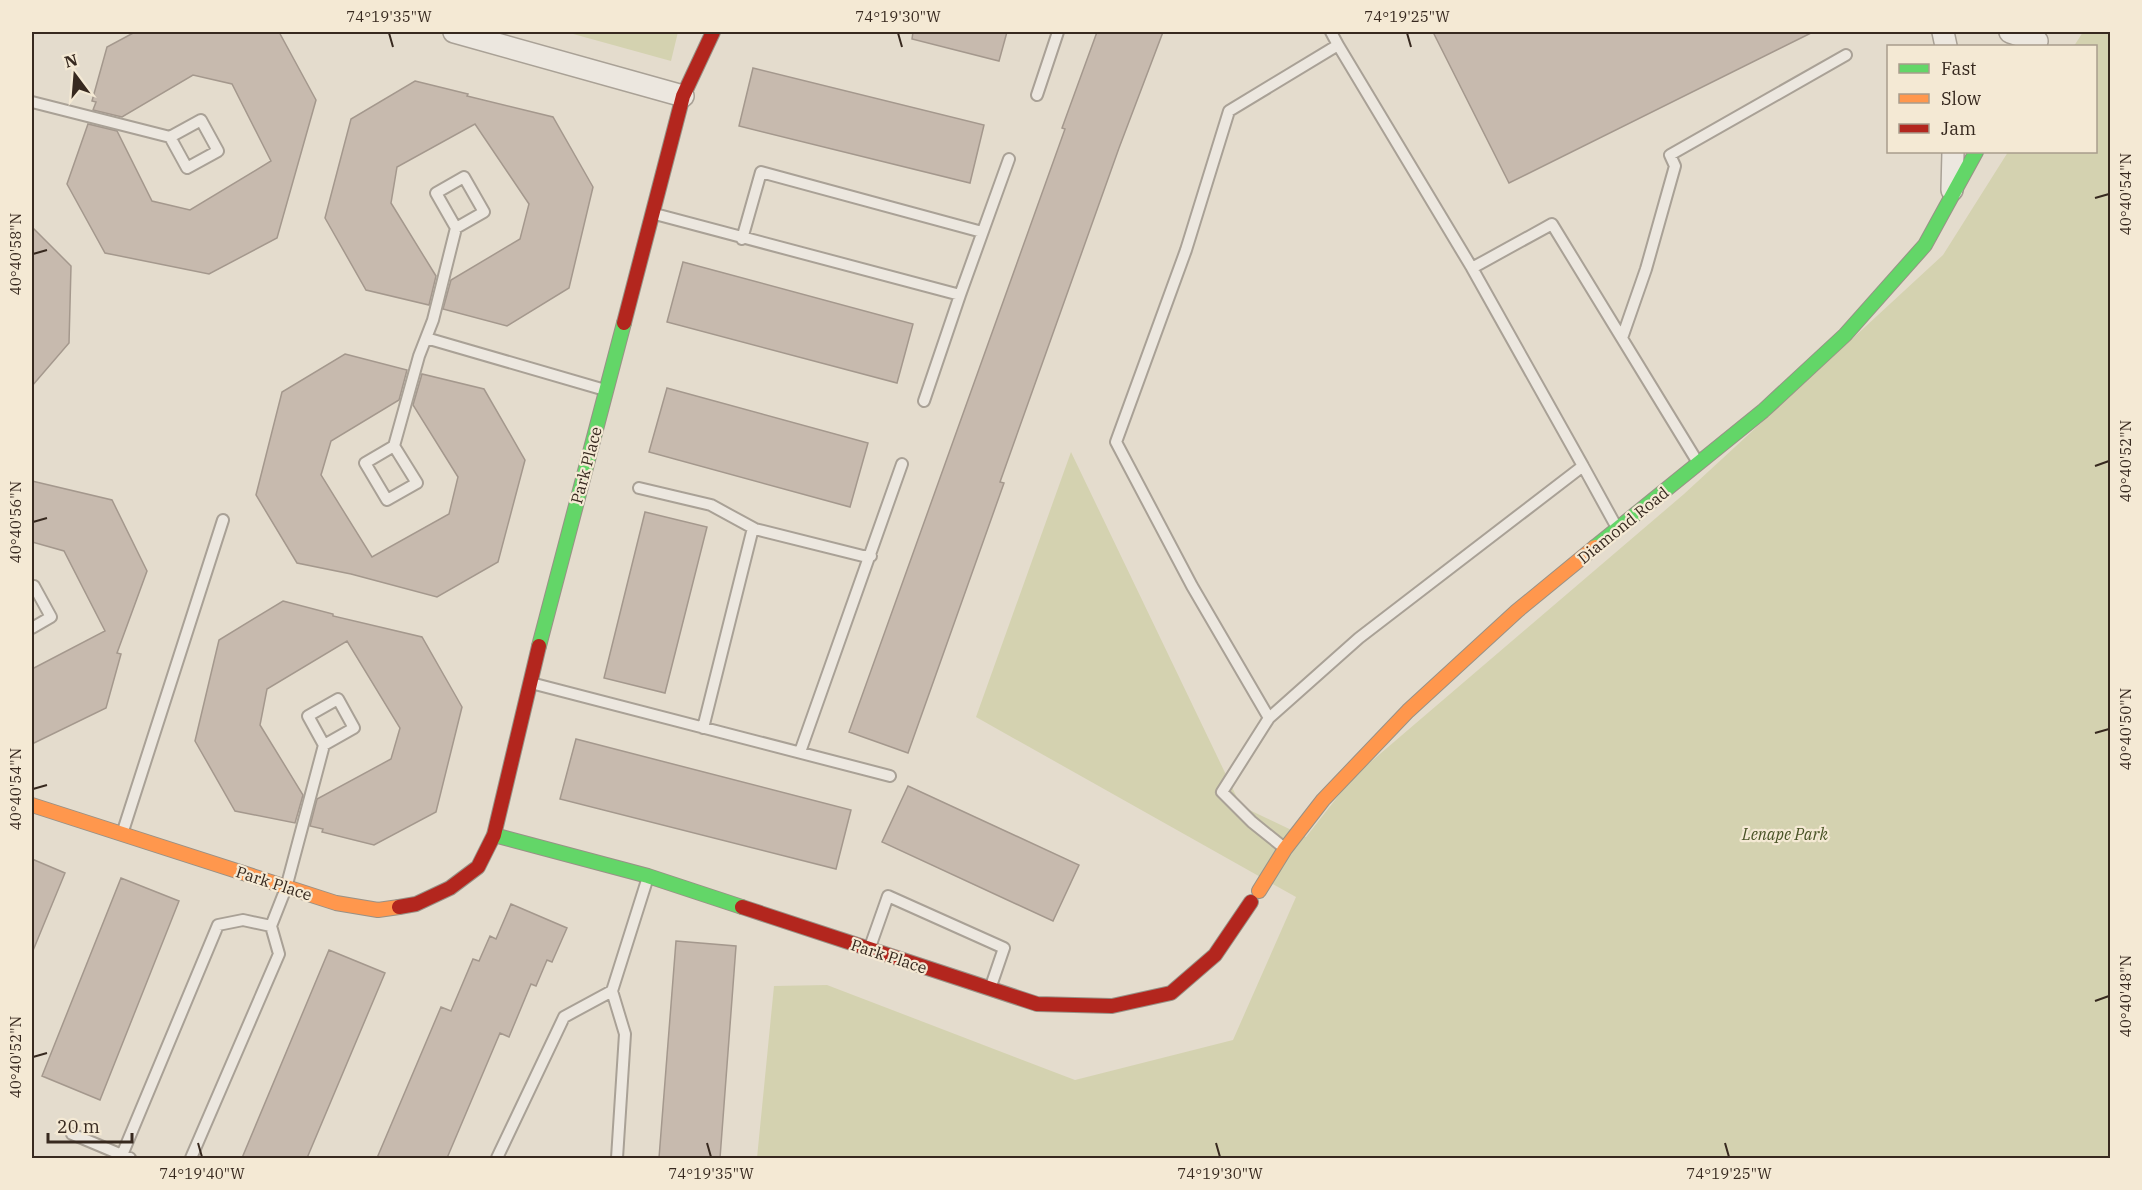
<svg xmlns="http://www.w3.org/2000/svg" width="2142" height="1190" font-family="'IBM Plex Serif',serif">
<style>
.green{fill:#d4d2b0}
.building{fill:#c7baae;stroke:#a4988d;stroke-width:1.5}
.lines{fill:none;stroke-linecap:round;stroke-linejoin:round}
.lane-casing{stroke:#a9a196;stroke-width:14}
.street-casing{stroke:#a9a196;stroke-width:24}
.fast-casing{stroke:#989186;stroke-width:16}
.slow-casing{stroke:#989186;stroke-width:16}
.jam-casing{stroke:#989186;stroke-width:16}
.lane{stroke:#ece7df;stroke-width:10}
.street{stroke:#ece7df;stroke-width:21}
.fast{stroke:#63d668;stroke-width:14}
.slow{stroke:#ff974d;stroke-width:14}
.jam{stroke:#b3261e;stroke-width:14}
.ticks{fill:none;stroke:#37291f;stroke-width:2}
.labels{text-anchor:middle;stroke-width:4.5;stroke-linejoin:round;paint-order:stroke}
.street-label{font-size:16px;fill:#37291f;stroke:#f4e9d4}
.park-label{font-size:16px;font-style:italic;fill:#495326;stroke:#f4e9d4}
.neatline{fill:none;stroke:#37291f;stroke-width:2}
.ticks-label{font-size:15px;text-anchor:middle;fill:#37291f}
</style>
<rect width="100%" height="100%" fill="#e4dccd"/>
<path class="green" d="M566,32H678L671,61Z
M2083,32H2110V1158H757L774,986L827,985L1075,1080L1233,1040L1296,897L976,717L1071,452L1241,806L1306,837L1353,777L1684,494L1943,255L2008,152H2096V46H2074Z"/>
<path class="building" d="M135,32H279L316,100L277,238L209,274L105,253L67,184L88,124L117,131L152,201L190,210L271,161L232,84L193,75L122,117L93,110L96,102L92,101L107,47Z
M913,32H1007L999,61L912,39Z
M1097,32H1163L1119,148L1000,482L1004,483L908,753L849,732L1065,129L1062,128Z
M1433,32H1813L1509,183Z
M753,68L984,125L970,183L739,126Z
M415,81L468,94L467,96L553,117L593,187L569,288L507,326L443,309L451,280L520,239L529,204L475,124L397,167L391,203L436,276L429,305L366,290L325,218L351,119Z
M32,227L71,266L69,343L32,386Z
M683,262L913,324L897,383L667,322Z
M345,354L407,370L399,400L331,441L321,475L372,557L449,514L458,477L413,405L422,374L484,389L525,460L498,562L437,597L351,574L297,563L256,495L282,392Z
M667,388L868,443L850,507L649,452Z
M32,481L112,500L147,571L117,653L121,654L106,708L32,744V669L105,631L64,551L32,542Z
M645,512L707,527L665,693L604,678Z
M283,601L333,614V616L422,637L462,707L436,812L374,845L322,832L323,829L310,826L317,799L391,759L400,728L347,641L267,689L260,725L303,795L295,823L235,811L195,741L219,640Z
M576,739L851,810L836,869L560,799Z
M908,786L1079,865L1053,921L882,842Z
M32,859L65,873L32,953Z
M121,878L179,901L100,1100L42,1076Z
M511,904L567,928L552,962L547,960L536,986L531,984L509,1037L500,1033L447,1158H377L441,1007L451,1011L473,959L479,961L490,936L496,939Z
M676,941L736,946L720,1158H659Z
M329,950L385,973L307,1158H242Z"/>
<g class="lines">
<g class="lane-casing">
<path id="lane" d="M1331,32L1338,45L1229,111L1186,250L1116,442L1192,586L1269,718L1359,638L1583,466L1616,526
M1338,45L1472,268L1552,224L1697,461
M1037,95L1058,32
M32,102L170,137L201,120L218,151L187,168L170,137
M655,214L960,295
M742,239L761,172L982,232
M1472,268L1583,466
M426,338L605,390
M1622,338L1646,269L1675,166L1670,155L1846,55
M924,401L960,295L1009,159
M394,446L417,483L387,500L365,463L394,446L419,356L433,320L456,228L436,193L464,177L484,212L456,228
M639,488L711,505L755,529L863,556H871
M32,588L34,586L51,617L32,628
M531,683L890,776
M1269,718L1222,792L1252,822L1283,847
M703,728L753,528
M800,752L902,464
M123,831L223,520
M870,947L888,896L1004,948L991,986
M72,1134L122,1155
M130,1158L122,1155L218,925L243,920L271,926
M191,1158L279,954L271,926L286,888L324,745L308,716L338,699L354,728L324,745
M497,1158L564,1017L612,991
M617,1158L625,1034L612,991L648,877"/>
</g>
<g class="street-casing">
<path id="street" d="M454,32L683,96
M1943,32L1946,46
M2010,32L2037,41
M1952,190L1953,152"/>
</g>
<g class="fast-casing">
<path id="fast" d="M1595,547L1763,411L1845,335L1925,245L1976,152
M539,646L624,323
M494,835L648,876L742,907"/>
</g>
<g class="slow-casing">
<path id="slow" d="M32,805L336,903L378,910L399,907
M1259,891L1285,849L1323,800L1408,711L1517,611L1595,547"/>
</g>
<g class="jam-casing">
<path id="jam" d="M624,323L683,96L713,32
M399,907L416,904L450,888L478,867L494,835L539,646
M742,907L1037,1004L1112,1006L1171,993L1215,955L1251,902"/>
</g>
<use href="#lane" class="lane"/>
<use href="#street" class="street"/>
<use href="#fast" class="fast"/>
<use href="#slow" class="slow"/>
<use href="#jam" class="jam"/>
</g>
<path class="ticks" d="M389,33L393,47M898,33L902,47M1407,33L1411,47M2095,198L2109,194M33,254L47,250M2095,466L2109,461M33,522L47,518M2095,733L2109,729M33,789L47,785M2095,1001L2109,996M33,1057L47,1053M198,1143L202,1157M707,1143L711,1157M1216,1143L1220,1157M1725,1143L1729,1157"/>
<g class="labels">
<g class="street-label">
<text transform="translate(586 465) rotate(-75)" y="6">Park Place</text>
<text transform="translate(1623 525) rotate(-39)" y="6">Diamond Road</text>
<text transform="translate(274 883) rotate(18)" y="6">Park Place</text>
<text transform="translate(889 956) rotate(18)" y="6">Park Place</text>
</g>
<g class="park-label">
<text x="1785" y="840">Lenape Park</text>
</g>
</g>
<rect width="2142" height="1190" fill="none" stroke="#f4e9d4" stroke-width="66"/>
<rect x="1887" y="45" width="210" height="108" fill="#f4e9d4" stroke="#a89c8c" stroke-width="1.5"/>
<rect x="1899" y="64" width="30" height="9" fill="#63d668" stroke="#a89c8c" stroke-width="1.5"/>
<text x="1941" y="75" font-size="18" fill="#37291f">Fast</text>
<rect x="1899" y="94" width="30" height="9" fill="#ff974d" stroke="#a89c8c" stroke-width="1.5"/>
<text x="1941" y="105" font-size="18" fill="#37291f">Slow</text>
<rect x="1899" y="124" width="30" height="9" fill="#b3261e" stroke="#a89c8c" stroke-width="1.5"/>
<text x="1941" y="135" font-size="18" fill="#37291f">Jam</text>
<g transform="translate(75 75) rotate(344)" stroke="#f4e9d4" stroke-width="4.5" paint-order="stroke">
<path d="M0-4.5L10 22L0 15L-10 22Z" fill="#37291f"/>
<text y="-9" font-size="16" font-weight="bold" text-anchor="middle" fill="#37291f">N</text>
</g>
<path d="M48 1133v9h84v-9" fill="none" stroke="#37291f" stroke-width="3"/>
<text x="57" y="1133" font-size="18" fill="#37291f" stroke="#f4e9d4" stroke-width="4.5" paint-order="stroke">20 m</text>
<rect x="33" y="33" width="2076" height="1124" class="neatline"/>
<g class="ticks-label">
<text x="389" y="22">74°19'35"W</text>
<text x="898" y="22">74°19'30"W</text>
<text x="1407" y="22">74°19'25"W</text>
<text transform="translate(2126 194) rotate(-90)" y="5">40°40'54"N</text>
<text transform="translate(16 254) rotate(-90)" y="5">40°40'58"N</text>
<text transform="translate(2126 461) rotate(-90)" y="5">40°40'52"N</text>
<text transform="translate(16 522) rotate(-90)" y="5">40°40'56"N</text>
<text transform="translate(2126 729) rotate(-90)" y="5">40°40'50"N</text>
<text transform="translate(16 789) rotate(-90)" y="5">40°40'54"N</text>
<text transform="translate(2126 996) rotate(-90)" y="5">40°40'48"N</text>
<text transform="translate(16 1057) rotate(-90)" y="5">40°40'52"N</text>
<text x="202" y="1179">74°19'40"W</text>
<text x="711" y="1179">74°19'35"W</text>
<text x="1220" y="1179">74°19'30"W</text>
<text x="1729" y="1179">74°19'25"W</text>
</g>
</svg>
